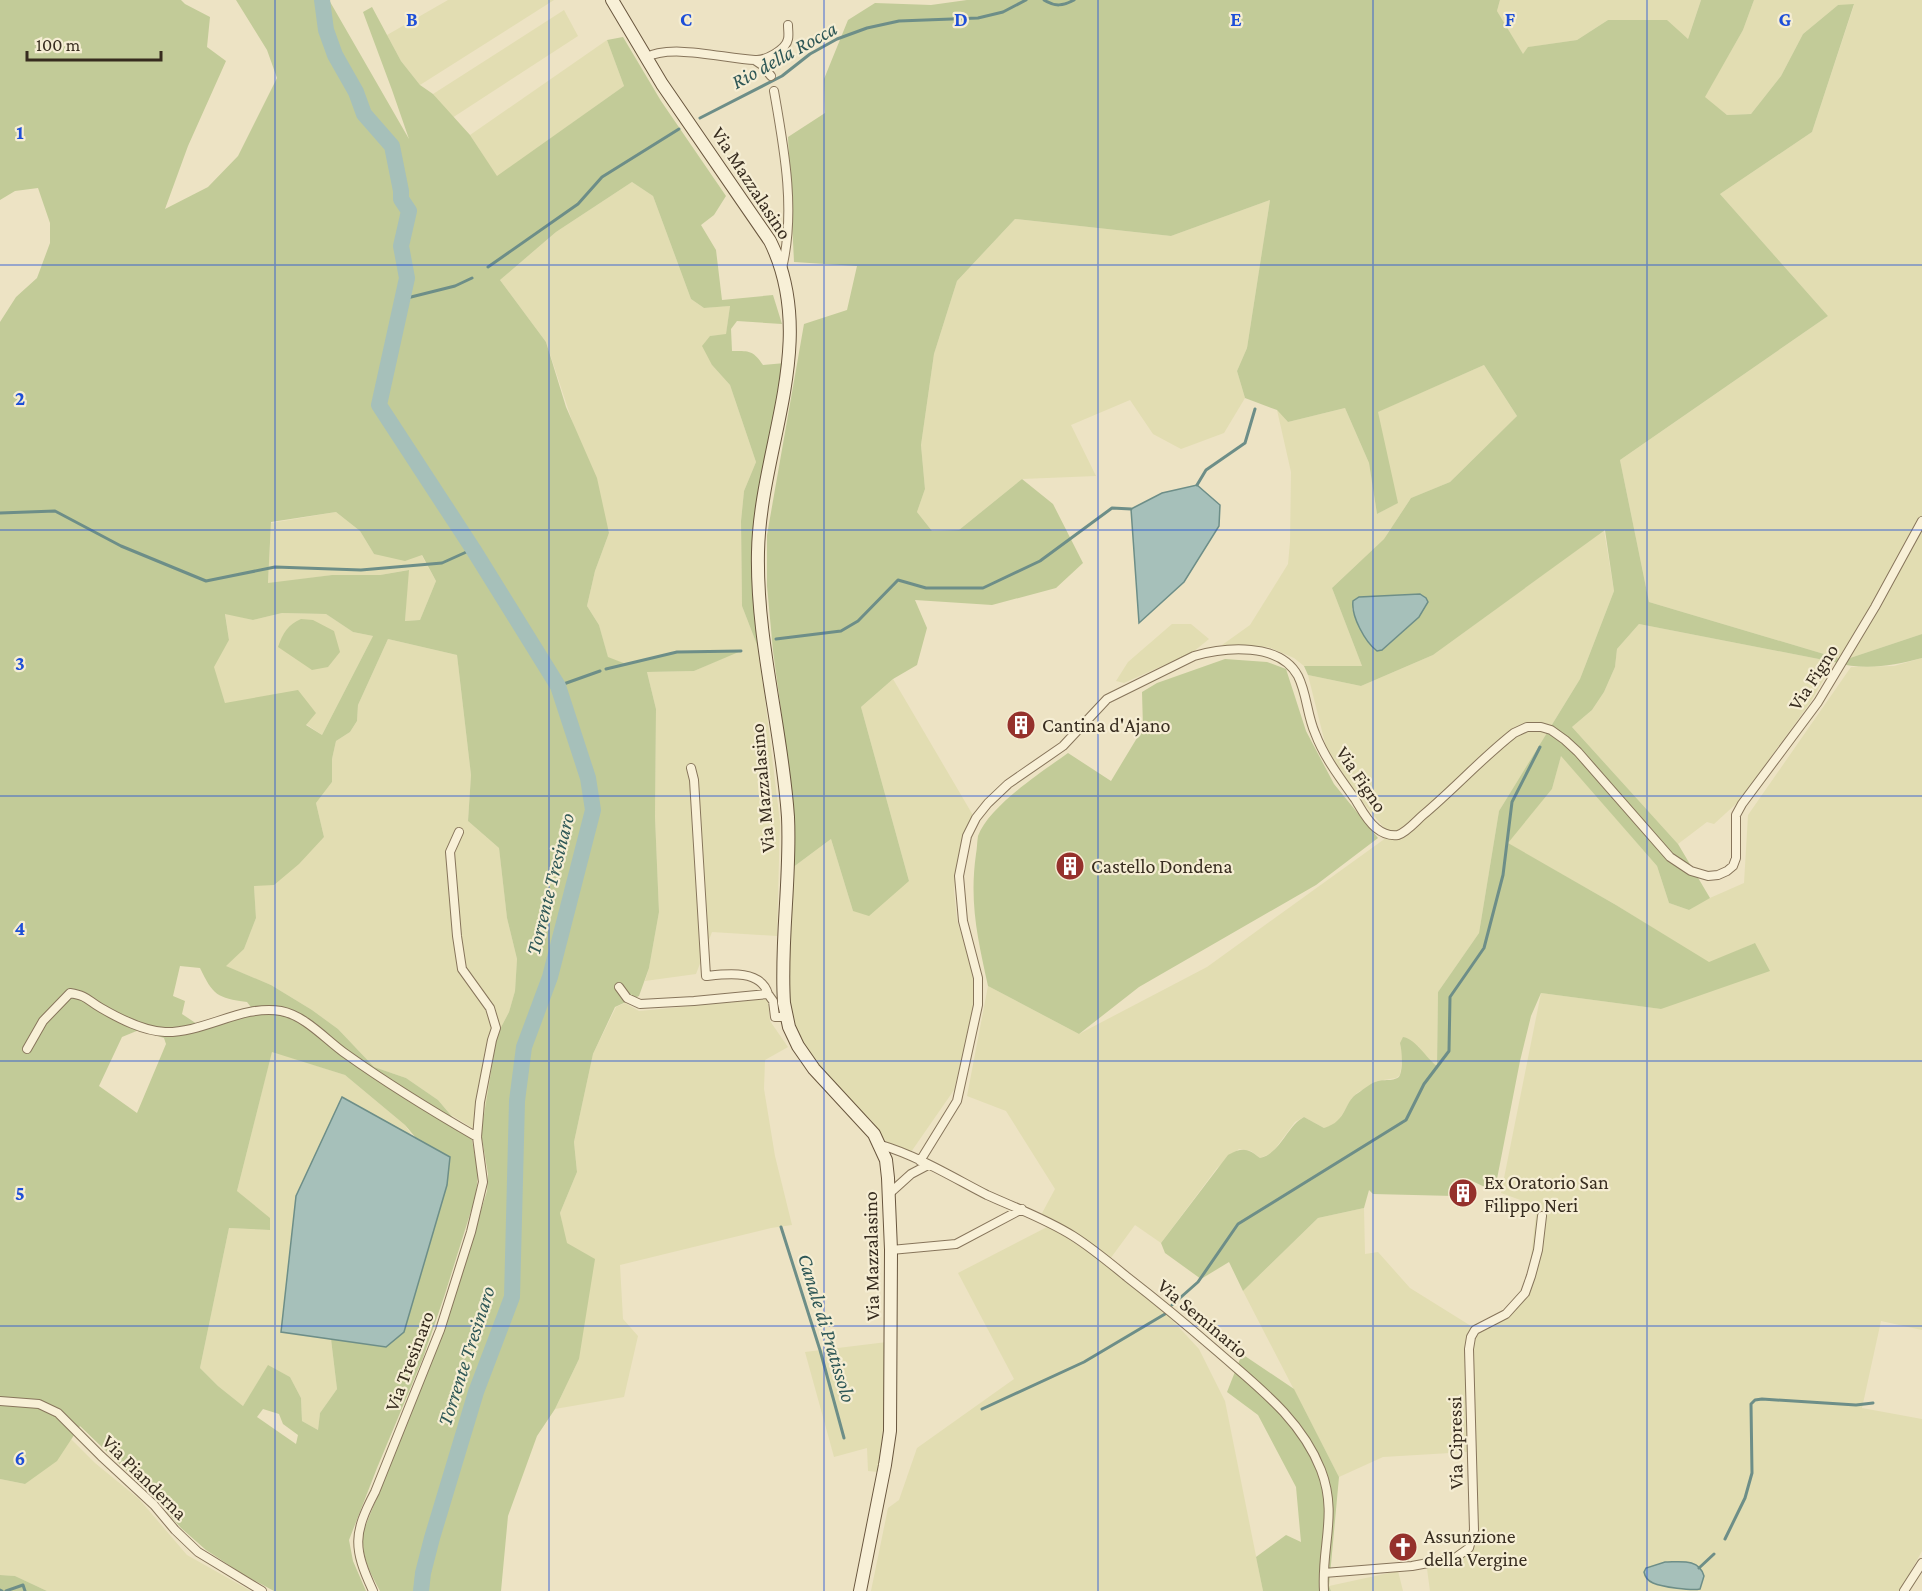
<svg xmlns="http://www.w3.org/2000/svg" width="1922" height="1591" font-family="'Crimson Pro',serif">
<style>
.farmland{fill:#e2ddb2}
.green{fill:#c2cb98;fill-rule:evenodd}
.water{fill:#a6c0ba;stroke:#6d8e88;stroke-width:1.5}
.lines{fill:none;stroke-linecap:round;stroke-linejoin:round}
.stream{stroke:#6d8e88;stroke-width:3}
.river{stroke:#a6c0ba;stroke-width:16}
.street-casing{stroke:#87755b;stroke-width:10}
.secondary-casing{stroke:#69563e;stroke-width:14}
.street{stroke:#f8f0d7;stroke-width:8}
.secondary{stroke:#f8f0d7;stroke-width:12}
.grid{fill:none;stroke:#1d4ed8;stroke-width:1.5;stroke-opacity:0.55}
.labels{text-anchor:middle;stroke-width:4.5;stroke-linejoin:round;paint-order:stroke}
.street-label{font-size:20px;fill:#372c1f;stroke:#f5edd3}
.poi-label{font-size:20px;fill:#372c1f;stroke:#f5edd3;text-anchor:start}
.water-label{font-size:21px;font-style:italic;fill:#2e5756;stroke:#f5edd3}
.grid-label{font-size:20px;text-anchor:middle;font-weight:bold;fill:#1d4ed8;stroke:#f5edd3;stroke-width:4.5;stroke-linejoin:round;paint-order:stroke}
</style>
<rect width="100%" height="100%" fill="#ede3c4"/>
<path class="farmland" d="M448,0H554L420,85L401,61L387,35Z
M1500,0H1701L1688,39L1608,20L1577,40L1529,47L1523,55L1497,11Z
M1754,0H1922V634L1844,660L1649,602L1620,460L1828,316L1720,194L1812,132L1854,5H1838L1803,34L1781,76L1751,114L1727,115L1704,98L1743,30Z
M564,10L578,36L452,118L433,94Z
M607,40L624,86L497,177L470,135Z
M632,182L653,196L691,299L704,308L730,306L726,335L710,336L712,365L730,385L756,462L744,491L741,521L742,606L759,650L780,822L777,936L712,932L696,974L645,981L649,968L659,912L655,817L656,709L647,672L694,671L739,651L677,652L626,664L608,658L599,625L587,606L595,571L609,533L546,342L500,280L556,232Z
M1270,200L1247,348L1237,371L1245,398L1224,433L1181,449L1153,434L1130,400L1071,425L1096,476L1022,479L959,530L932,531L917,512L925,489L921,445L934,354L957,281L1015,219L1171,236Z
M1484,365L1517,416L1450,482L1411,498L1384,539L1332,588L1362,666H1304L1294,658L1268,647L1222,645L1250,625L1288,564L1290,542L1291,472L1277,410L1288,422L1345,408L1369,463L1377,514L1397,503L1377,412Z
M336,512L360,531L374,554H421L436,581L420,620L405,621L408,570L380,575H332L268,584L271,523Z
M1604,530L1614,591L1580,679L1499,811L1479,933L1438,992L1437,1067L1424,1055L1418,1046L1403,1054L1400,1075L1396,1078L1377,1081L1357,1093L1352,1098L1339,1120L1331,1126L1324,1128L1304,1117L1295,1122L1272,1153L1260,1158L1251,1151L1239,1149L1217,1168L1161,1243L1135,1225L1110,1259L1041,1215L1055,1189L1006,1111L967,1096L988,986L1079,1034L1207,967L1390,835L1330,763L1308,675L1361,686L1433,655Z
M225,613L253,620L282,613L326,614L353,632L373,636L322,735L306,724L225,703L213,667L229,640Z
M1172,624H1191L1209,639L1193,652L1124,683L1116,681L1128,662Z
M1639,624L1834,662L1810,703L1738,802L1714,824L1707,822L1678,844L1572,727L1592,710L1604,692L1615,667L1617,649Z
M388,639L457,655L471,775L468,821L499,848L507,918L517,959L515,991L509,1012L497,1035L481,1133L451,1115L438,1100L406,1078L374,1067L338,1029L312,1010L271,985L225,966L244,949L256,918L254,886L324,837L316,803L332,782V759L336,741L350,732L357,721L358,705Z
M1922,658V1330L1881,1321L1862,1408L1922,1419V1551L1900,1591H1430L1426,1561L1462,1553L1471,1535L1467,1452L1383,1457L1339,1477L1243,1291L1318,1218L1364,1208L1365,1254L1378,1252L1410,1288L1471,1326L1495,1317L1514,1302L1528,1282L1537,1206L1501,1193L1541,993L1661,1009L1755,943L1709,963L1616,905L1507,843L1552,789L1561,755L1657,866L1669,903L1689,910L1703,901L1744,883L1748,815L1851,667L1894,666Z
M893,679L974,817L964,838L956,868L954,891L957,920L974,976L975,992L972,1016L954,1090L911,1152L887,1143L872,1121L826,1076L805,1048L796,1029L789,998V933L792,868L831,839L853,911L909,881L861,707Z
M768,999L770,1021L788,1047L765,1060L764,1089L775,1156L792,1225L771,1228L620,1265L623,1319L638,1336L624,1397L555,1409L579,1359L566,1243L560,1213L577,1172L574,1142L593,1054L616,1007L625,1003L639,1011Z
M272,1051L345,1075L405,1125L412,1136L342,1097L281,1331L331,1339L337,1389L320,1413L318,1430L302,1421L301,1398L290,1377L268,1366L243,1406L218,1386L200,1368L229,1228L270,1230L237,1191Z
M1049,1226L1099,1259L1162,1309L1199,1349L1225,1401L1263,1591H871L888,1508L899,1500L917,1448L1014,1379L958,1273Z
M887,1342L883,1430L878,1472L868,1471L867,1448L834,1457L805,1352Z
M71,1439L95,1463L139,1499L187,1555L251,1591H47L15,1576L0,1575V1479L25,1484Z
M1398,1571L1403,1591H1331L1329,1586Z"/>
<path class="green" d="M0,0H181L185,4L210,17L207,47L226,61L188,146L165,209L208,187L238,156L277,78L267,50L236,0H329L409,139L392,90L363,12L372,7L401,61L420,85L433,94L470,135L497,176L624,86L607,40L623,37L661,101L726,196L714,215L701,225L716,250L722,300L773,295L782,324L737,321L731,329L732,351C749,351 753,350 763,365L785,363L760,492L759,650L742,606L741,521L744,491L756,462L730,385L712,365L702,346L710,336L726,334L730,306L704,308L691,299L653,196L632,182L556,232L500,280L546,342L566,407L597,478L609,533L595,571L587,606L599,625L608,657L626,664L677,652L741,651L694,671L647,672L656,709L655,817L659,912L649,968L639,996L615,1007L593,1054L574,1142L577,1172L560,1213L567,1243L595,1259L579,1359L555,1409L537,1436L508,1516L501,1591H380C368,1568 362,1559 363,1532L443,1334L487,1191L488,1174L481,1133L497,1035L509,1012L515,991L517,959L507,918L499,848L468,821L471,775L457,655L388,639L358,705L357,721L350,732L336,741L332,759V782L316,803L324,837L299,864L274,885L254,886L256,918L244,949L226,966L271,985L312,1010L338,1029L374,1067L406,1078L438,1100L472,1140L478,1173L476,1195L445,1294L423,1358L377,1468L349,1540L353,1561L366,1591H274L244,1575L206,1550L181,1528L155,1498L80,1426L57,1461L25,1484L0,1479V322L16,297L37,278L50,243V223L38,188L15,191L0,200ZM336,512L360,531L374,554L405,561L422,555L436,581L420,620L405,621L409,570L380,575H332L268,583L271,522ZM282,613L326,614L353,632L373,636L322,735L306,725L316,713L298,690L225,703L214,667L229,640L225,614L253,620ZM180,966L200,968C213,995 217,998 247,1002L254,1011L200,1026L182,1014L185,1001L173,996ZM139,1030L164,1038L166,1044L137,1113L99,1086L122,1037ZM272,1052L345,1075L405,1125L416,1138L449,1157L447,1185L404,1332L386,1347L331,1339L337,1389L320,1413L318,1430L302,1421L301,1398L290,1377L268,1365L243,1406L218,1386L200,1368L229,1228L270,1230V1218L237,1191ZM263,1409L279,1414L283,1424L298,1435L296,1444L257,1417Z
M967,0H1500L1497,11L1523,54L1528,47L1577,40L1608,20H1667L1688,39L1701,0H1754L1743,30L1705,97L1727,115L1751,114L1781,76L1803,34L1838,5L1854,4L1812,132L1720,194L1828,316L1620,460L1649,602L1844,660L1922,634V658C1892,666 1864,671 1834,662L1639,624L1617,649L1615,667L1604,692L1592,710L1572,727L1678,844L1710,898L1689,910L1669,903L1657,866L1561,756L1552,789L1508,843L1616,905L1709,962L1755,943L1770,971L1661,1009L1541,993L1531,1016L1520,1061L1496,1184L1491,1190L1470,1180L1455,1181L1454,1196L1373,1194L1369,1190L1364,1208L1318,1218L1243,1291L1229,1262L1201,1279L1165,1253L1161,1243L1228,1155C1242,1147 1248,1148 1260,1158C1281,1153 1286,1127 1304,1117L1324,1128C1348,1121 1343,1102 1358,1093C1364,1089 1372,1082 1378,1081C1384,1079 1397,1082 1400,1075C1403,1067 1402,1051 1400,1043L1403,1037C1416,1039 1426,1058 1437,1066L1438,992L1479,933L1499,811L1580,679L1614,591L1605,530L1433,655L1361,686L1308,675L1304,666H1362L1332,588L1384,539L1411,498L1450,482L1517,416L1484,365L1378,412L1398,503L1377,514L1369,463L1345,408L1288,422L1277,410L1245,398L1237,371L1247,348L1270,200L1171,236L1015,219L957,281L934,354L921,445L925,489L917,512L932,531L959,530L1022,479L1053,504L1083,563L1056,588L992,605L915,600L927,628L917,665L893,679L861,707L909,881L869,916L853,911L831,839L792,868V791L773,651L767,586V535L804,324L847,310L857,266L794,262L788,137L825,113L824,79L848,20L875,3L931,5ZM1420,594L1419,617L1383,650L1371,646L1352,609L1359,597Z
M301,619L313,620L334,631L340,652L328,667L312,670L278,647C283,632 288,625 301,619Z
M1225,659L1267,662L1286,669L1306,731L1334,784L1378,838L1316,885L1139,987L1079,1034L988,986C978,940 969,903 976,854C977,849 977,842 978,836C989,806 1043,771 1068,753L1111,781L1143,728L1142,692L1157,683Z
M1242,1354L1294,1389L1339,1477L1329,1586L1331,1591H1263L1256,1557L1286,1535L1301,1542L1296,1487L1258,1415L1227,1392Z
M0,1575L15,1576L47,1591H0Z"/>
<path class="water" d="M1197,485L1220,505L1219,526L1184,582L1139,623L1131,509L1162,493Z
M1420,594L1426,598L1428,602L1419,617L1382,650L1377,651C1365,642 1351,616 1353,601L1359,597Z
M342,1097L450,1157L447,1185L404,1332L386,1347L281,1332L296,1196Z
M1665,1562C1680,1562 1699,1558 1704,1576L1700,1589C1692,1591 1662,1587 1653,1583C1648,1581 1645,1577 1644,1572L1646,1568Z"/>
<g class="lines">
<path class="stream" d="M1044,0C1055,7 1063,6 1074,0
M700,118L782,76L810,54L837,39L867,28L899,21L978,18L1003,12L1026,0
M488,267L578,204L602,177L679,129
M403,299L455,286L472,278
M1197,485L1206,470L1245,443L1255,409
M0,513L55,511L121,546L206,581L275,567L361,570L442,563L473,549
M776,639L841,631L858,621L898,580L926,588H983L1040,561L1112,508L1131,509
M606,669L677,652L741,651
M558,686L600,671
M781,1227L820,1350L844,1438
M1172,1305L1198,1282L1238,1224L1406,1120L1424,1084L1449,1051L1450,997L1484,948L1503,875L1512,802L1540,747
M982,1409L1084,1362L1165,1314
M1725,1539L1745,1498L1752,1473L1751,1404L1755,1400L1762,1399L1856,1405L1873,1403
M1699,1568L1714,1554
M0,1590L2,1591
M6,1591L23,1585L25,1591"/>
<path class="river" d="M322,0L326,30L335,55L356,92L364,114L392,146L401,191V199L409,211L401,246L407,278L379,405L473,549L558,686L588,778L593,810L550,977L524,1047L517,1101L512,1297L476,1392L432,1538L423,1573L421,1591"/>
<g class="street-casing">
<path id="street" d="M645,58C671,43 725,59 755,60C765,61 786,50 788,39C789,35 788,30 788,25
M756,61L762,65L771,76
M774,91C784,148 796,211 782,268
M691,768L694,780L706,976C726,974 761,969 768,994
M619,987L627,998L640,1004L694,1001L768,994L773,1001L775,1017H787
M27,1049L43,1021L70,993C88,996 87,1000 101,1008C120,1019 143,1031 165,1032C204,1033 243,1004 281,1011C306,1016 326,1040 346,1054C388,1084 432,1111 477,1137
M881,1145C918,1156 952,1177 987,1195C1016,1208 1046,1219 1073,1236C1092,1248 1110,1263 1127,1277C1158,1301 1188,1326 1218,1352C1258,1387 1301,1419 1321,1470C1338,1514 1321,1547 1324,1591
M920,1161L957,1101L978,1005V978L963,921L959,876L967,836L976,818L988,803L1008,784L1063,746L1107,699L1194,656C1225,647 1280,642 1298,676C1307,694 1307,715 1315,733C1324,757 1340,778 1355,799C1361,809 1367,821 1376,828C1382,833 1390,836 1398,835C1407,832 1416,821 1423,815C1454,789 1482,758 1514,733L1527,727H1541L1551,730L1565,740L1578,752L1670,857L1691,871L1708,876L1718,875L1727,871L1733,866L1736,858V815L1742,804L1818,702L1875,607L1922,521
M890,1193L911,1174L928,1165
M891,1250L956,1244L1022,1209
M0,1401L39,1404L58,1413L101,1456L154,1505L175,1530L198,1552L262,1591
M1324,1573L1412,1566L1455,1558L1469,1548L1474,1530L1469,1349L1471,1337L1475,1330L1506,1314L1525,1293L1531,1276L1538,1250L1542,1216
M373,1591C353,1548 353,1534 375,1492L440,1330L471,1232L483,1182L477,1137L480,1102L492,1040L496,1028L490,1008L462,969L457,936L450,852L459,832
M1904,1591L1922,1563"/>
</g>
<g class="secondary-casing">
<path id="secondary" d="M612,0L662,84L770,241C820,342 760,447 758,552C756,641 782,728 788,817C791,879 780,941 784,1003L789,1027L798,1046L814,1069L874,1134L886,1160L888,1178L891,1250L890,1431L885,1465L860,1591"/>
</g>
<use href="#street" class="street"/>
<use href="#secondary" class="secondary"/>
</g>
<path class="grid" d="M275,0V1591M549,0V1591M824,0V1591M1098,0V1591M1373,0V1591M1647,0V1591M0,265H1922M0,530H1922M0,796H1922M0,1061H1922M0,1326H1922"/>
<defs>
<g id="building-disc" transform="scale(1.5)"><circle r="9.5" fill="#95312c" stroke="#f5edd3"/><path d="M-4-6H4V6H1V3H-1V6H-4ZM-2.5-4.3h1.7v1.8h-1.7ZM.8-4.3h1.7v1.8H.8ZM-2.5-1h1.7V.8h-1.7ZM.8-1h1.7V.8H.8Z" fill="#fff"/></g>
<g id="church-disc" transform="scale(1.5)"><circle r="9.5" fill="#95312c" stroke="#f5edd3"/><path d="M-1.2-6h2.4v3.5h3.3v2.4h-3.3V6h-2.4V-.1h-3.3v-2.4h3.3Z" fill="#fff"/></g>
</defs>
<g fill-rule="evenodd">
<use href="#building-disc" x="1021" y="725"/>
<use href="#building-disc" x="1070" y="866"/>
<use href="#building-disc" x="1463" y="1193"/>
<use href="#church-disc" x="1403" y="1547"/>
</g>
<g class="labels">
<g class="street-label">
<text transform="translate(752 183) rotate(57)" y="7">Via Mazzalasino</text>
<text transform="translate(1813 677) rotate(-57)" y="7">Via Figno</text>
<text transform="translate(1362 779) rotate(56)" y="7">Via Figno</text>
<text transform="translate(762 788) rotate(-95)" y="7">Via Mazzalasino</text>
<text transform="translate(871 1256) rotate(-91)" y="7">Via Mazzalasino</text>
<text transform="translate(1203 1318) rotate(40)" y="7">Via Seminario</text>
<text transform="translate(409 1361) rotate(-69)" y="7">Via Tresinaro</text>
<text transform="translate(1455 1443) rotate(-91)" y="7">Via Cipressi</text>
<text transform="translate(145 1477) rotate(45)" y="7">Via Pianderna</text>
</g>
<g class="poi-label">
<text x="1042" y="732">Cantina d'Ajano</text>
<text x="1091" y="873">Castello Dondena</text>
<text x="1484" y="1189">Ex Oratorio San<tspan x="1484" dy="23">Filippo Neri</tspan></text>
<text x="1424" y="1543">Assunzione<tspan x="1424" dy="23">della Vergine</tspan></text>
</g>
<g class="water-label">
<text transform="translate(784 55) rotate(-29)" y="7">Rio della Rocca</text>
<text transform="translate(550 884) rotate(-76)" y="7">Torrente Tresinaro</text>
<text transform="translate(827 1328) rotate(73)" y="7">Canale di Pratissolo</text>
<text transform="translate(466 1356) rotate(-72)" y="7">Torrente Tresinaro</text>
</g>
</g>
<g class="grid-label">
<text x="412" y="26">B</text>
<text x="686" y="26">C</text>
<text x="961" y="26">D</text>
<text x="1236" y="26">E</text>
<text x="1510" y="26">F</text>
<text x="1785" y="26">G</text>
<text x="20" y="139">1</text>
<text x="20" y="405">2</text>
<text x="20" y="670">3</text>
<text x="20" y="935">4</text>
<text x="20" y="1200">5</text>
<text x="20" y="1465">6</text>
</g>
<path d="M27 51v9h134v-9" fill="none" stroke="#372c1f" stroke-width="3"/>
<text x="36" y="51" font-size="18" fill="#372c1f" stroke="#f5edd3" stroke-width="4.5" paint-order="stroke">100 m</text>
</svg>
